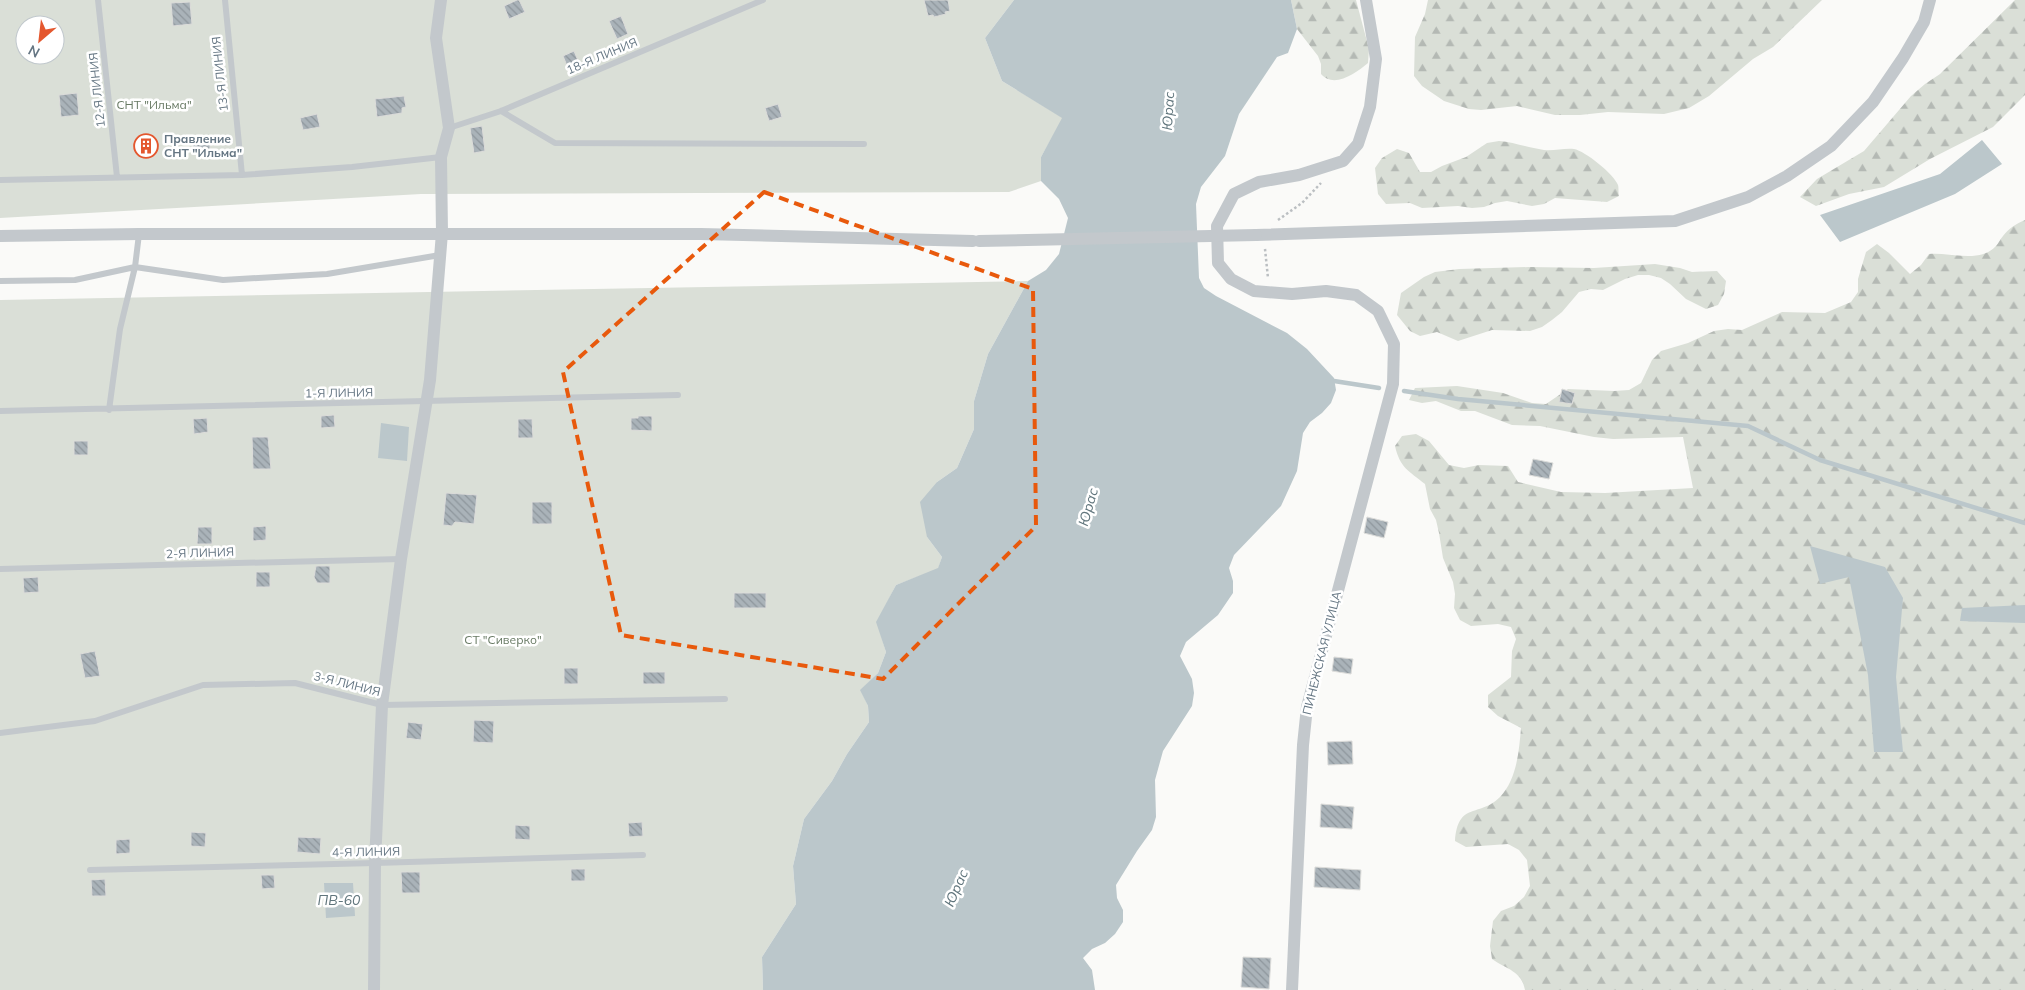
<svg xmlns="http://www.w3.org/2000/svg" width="2025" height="990" font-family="Mulish,sans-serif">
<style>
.green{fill:#dadfd7;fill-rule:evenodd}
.forest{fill:url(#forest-firs)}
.water{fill:#bbc7cb}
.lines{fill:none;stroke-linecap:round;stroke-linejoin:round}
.stream{stroke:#bbc7cb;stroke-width:4.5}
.building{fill:url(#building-back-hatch);stroke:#dcdcda}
.path{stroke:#bbbfc2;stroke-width:2.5;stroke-dasharray:2.5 2.5;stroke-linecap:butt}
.service{stroke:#c3c8cc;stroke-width:6}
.minor{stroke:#c3c8cc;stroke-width:12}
.minor-bridge{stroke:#c3c8cc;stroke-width:12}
.marked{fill:none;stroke:#e8590c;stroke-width:4;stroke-dasharray:10 6;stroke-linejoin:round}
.labels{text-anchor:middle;stroke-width:5;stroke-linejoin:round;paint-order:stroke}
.street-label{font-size:12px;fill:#657683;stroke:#fff}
.park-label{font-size:12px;fill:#687a64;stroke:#fff}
.poi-label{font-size:12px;font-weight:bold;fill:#657683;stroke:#fff;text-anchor:start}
.water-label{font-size:14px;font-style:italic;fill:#60757c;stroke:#fff}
</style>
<defs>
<pattern id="forest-firs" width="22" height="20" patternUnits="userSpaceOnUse" patternTransform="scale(1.25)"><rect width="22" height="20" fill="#dadfd7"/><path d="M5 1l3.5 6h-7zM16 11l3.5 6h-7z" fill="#b4b9b4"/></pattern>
<pattern id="building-back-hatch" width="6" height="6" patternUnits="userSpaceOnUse" patternTransform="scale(1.25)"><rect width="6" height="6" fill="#aab3b9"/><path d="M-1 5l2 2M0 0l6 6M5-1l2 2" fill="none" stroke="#8e969c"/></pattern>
</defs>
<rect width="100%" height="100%" fill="#fafaf8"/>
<path class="green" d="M0,0H1014L985,38L1002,81L1063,118L1041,157V181L1009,192L421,194L0,218ZM25,25H55V55H25Z
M1028,281L988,354L974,401V429L957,468L937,482L927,537L942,557L938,569L896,585L877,622L886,652L878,673L861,690L868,706L869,722L847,754L832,781L804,819L793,866L796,904L762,957L763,990H0V300Z"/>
<path class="forest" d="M1291,0H1356L1369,49L1368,63C1356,73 1334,89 1321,74V64L1318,56L1297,29Z
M1428,0H1822L1773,47L1753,59L1709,96L1689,108L1664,114L1608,112L1580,115H1555L1517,106L1481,110L1469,109L1444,101L1422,86L1414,76L1415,37L1425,14Z
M2015,0H2025V95L1993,127L1930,159L1884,187L1849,194L1816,206L1800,197L1817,179L1864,151L1911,96L1925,84L1940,74Z
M1499,141C1514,142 1528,148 1544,150C1554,151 1564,148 1574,149C1585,151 1614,174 1618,185C1619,188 1618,193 1619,196L1607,202L1555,198L1544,204L1532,206L1507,201L1495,203L1484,207L1472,208L1458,206L1422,208L1410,203L1386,204L1378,194L1375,168L1382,158L1397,149L1409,153L1420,172H1431L1442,166L1466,157L1487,143Z
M2025,220V990H1525C1522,971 1506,969 1492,959L1490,946L1493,921L1501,911L1514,906L1524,897L1530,886L1527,860L1519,850L1508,844L1466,847L1455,841C1458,801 1479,818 1500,797C1517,779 1519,751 1521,728L1498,716L1488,707V695L1511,677L1512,651L1516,639L1511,627L1498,624L1471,626L1460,620L1454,608L1455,594L1453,582L1443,558L1439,533L1436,520L1430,509L1425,484C1409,471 1400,468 1395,446L1402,436L1416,434L1429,441L1449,465L1464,468L1479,465L1508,466L1518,482L1561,492L1605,493L1693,488L1683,437L1613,439L1594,437L1540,426L1512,425L1475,411H1461L1436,401L1422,403L1409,400L1415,388L1457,386L1503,393L1532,403L1546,404L1568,389L1614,391L1629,390L1641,383L1652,360L1661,351L1688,343L1714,331L1728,329L1742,330L1782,312L1825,313L1851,302L1858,292V279L1866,252L1877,244L1889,253L1910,274L1921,265L1929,254C1951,252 1979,264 1996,246C1999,243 2000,239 2003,236C2009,228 2016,224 2025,220Z
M1655,264L1680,268L1692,272L1717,271L1726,281L1724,294L1718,305L1706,309L1686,299L1670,284L1661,278L1649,275H1638L1625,279L1603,290L1591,289L1579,292L1562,312L1552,320L1542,327L1530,331L1492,330L1458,341L1437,332L1420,336L1410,331L1397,315L1401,293L1424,277L1435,272L1459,269L1529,267L1594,268Z"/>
<path class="water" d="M1014,0H1291L1297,29L1288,53L1277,57L1239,114L1225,156L1201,187L1196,204L1199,278L1204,288L1216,296L1287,333L1307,349L1334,378L1336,390L1331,403L1322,413L1310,422L1303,433L1297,471L1281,506L1234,555L1229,568L1233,581V593L1218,615L1186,642L1180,656L1192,679L1194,693L1192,706L1163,751L1155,780L1156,817L1152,830L1137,851L1116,885L1117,898L1123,910V922L1115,934L1105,943L1092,949L1083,958L1092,970L1095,990H763L762,957L796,904L793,866L804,819L832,781L847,754L869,722L868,706L860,690L878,673L886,652L876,622L896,585L938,568L942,557L927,537L920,502L937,482L957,468L974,429V401L988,354L1028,281L1046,270L1059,254L1068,218L1059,199L1041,181V157L1062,118L1002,81L985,38Z
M1982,140L2002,164L1955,194L1840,242L1820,215L1940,174Z
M381,423L409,427L407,461L378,458Z
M1810,546L1885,567L1903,598L1896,677L1903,752H1874L1868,675L1849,577L1820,584Z
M2025,605V623L1960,621L1962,608Z
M324,883H353L355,916L326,918Z"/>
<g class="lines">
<path class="stream" d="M1334,381L1379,388
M1404,391L1458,399L1748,426L1820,460L2025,523"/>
</g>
<path class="building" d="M517,0H519L525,12L509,19L504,6Z
M924,0H948L950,11L945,12L946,14L934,17L933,15L928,16Z
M190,2L192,24L173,26L171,3Z
M621,16L628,34L617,39L609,21Z
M574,51L579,63L568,68L563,56Z
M77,93L79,115L61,117L59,95Z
M404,96L406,107L402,108V113L377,117L375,99Z
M778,104L782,117L769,121L765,108Z
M317,114L320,127L303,130L300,118Z
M482,126L485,151L474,153L470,128Z
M193,137H210V150H193Z
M1562,389L1575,393L1572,404L1559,402Z
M334,415L335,427L321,428V416Z
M638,416H652V431L631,430V418H638Z
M207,418L208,432L194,434L193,419Z
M518,419H532L533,438H518Z
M252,437H268L271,469H253Z
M74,441H88V455H74Z
M1533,459L1553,463L1549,479L1529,475Z
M446,493L477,495L474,524L455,522L452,526L443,525Z
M532,502H552V524H532Z
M1367,517L1388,522L1384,538L1364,533Z
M266,526V540L253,541V527Z
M198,527H212V544H197Z
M316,566H330V583H317L314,577Z
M256,572H270V587H256Z
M38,577L39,592L24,593L23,578Z
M734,593H766V608H734Z
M95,651L100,676L85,678L80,654Z
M1334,657L1353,659L1351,674L1332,671Z
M564,668H578V684H564Z
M643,672H665V684H643Z
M474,720L494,721L493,743L473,742Z
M408,722L423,724L421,740L406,738Z
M1352,741L1353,764L1328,765L1327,742Z
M1321,804L1354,807L1352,829L1320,827Z
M642,822L643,836L629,837L628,823Z
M515,825L530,826V840L515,839Z
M191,832L206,833L205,847L191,846Z
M298,837L321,838L320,854L297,852Z
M130,839V853L116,854V840Z
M1315,867L1361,870L1360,890L1314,887Z
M571,869H585V881H571Z
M401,872H420V893H402Z
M261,875H274L275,888L262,889Z
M105,879L106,896H92L91,880Z
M1243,957L1271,958L1269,989L1241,987Z"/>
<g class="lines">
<path class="path" d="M1278,220L1302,203L1321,183
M1265,249L1268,278"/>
<path class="service" d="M98,0L117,177
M225,0L242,175
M501,111L555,143L864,144
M449,128L501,111L763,0
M0,180L242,175L352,167L441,157
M0,281L75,280L135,267L223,280L327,274L440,255
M109,410L120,329L135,267L139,234
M0,411L678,395
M0,569L401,559
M0,733L95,721L203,685L295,683L382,705L725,699
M90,870L375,863L643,855"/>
<path class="minor" d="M1256,235L1675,221L1748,197L1787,176L1831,146L1873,102L1903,58L1924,22L1930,0
M0,236L139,234H701L973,241
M374,990L375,863L382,705L401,559L430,380L442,233L441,157L449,128L436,38L441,0
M1292,990L1303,745L1307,707L1393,384L1394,344L1378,311L1356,295L1326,291L1292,294L1254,291L1231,279L1218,263L1217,226L1234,194L1259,182L1299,175L1343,161L1358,144L1370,107L1376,59L1366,0"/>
<path class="minor-bridge" d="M979,241L1256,235"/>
</g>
<path class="marked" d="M764,192L1033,289L1036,526L883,679L621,635L563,372Z"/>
<defs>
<g id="building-ring" transform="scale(1.25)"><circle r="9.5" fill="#fff" stroke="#e4572e" stroke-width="1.5"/><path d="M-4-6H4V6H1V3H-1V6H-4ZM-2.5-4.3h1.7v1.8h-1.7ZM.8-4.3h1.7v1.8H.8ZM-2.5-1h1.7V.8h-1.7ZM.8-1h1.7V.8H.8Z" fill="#e4572e"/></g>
</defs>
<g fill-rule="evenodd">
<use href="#building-ring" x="146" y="146"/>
</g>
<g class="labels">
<g class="street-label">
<text transform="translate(602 56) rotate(-23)" y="4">18-Я ЛИНИЯ</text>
<text transform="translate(220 74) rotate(-96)" y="4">13-Я ЛИНИЯ</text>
<text transform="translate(97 90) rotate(-96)" y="4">12-Я ЛИНИЯ</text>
<text transform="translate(339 393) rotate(-1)" y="4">1-Я ЛИНИЯ</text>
<text transform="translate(200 553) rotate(-2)" y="4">2-Я ЛИНИЯ</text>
<text transform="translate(1322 653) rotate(-76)" y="4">ПИНЕЖСКАЯ УЛИЦА</text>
<text transform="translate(347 684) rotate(14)" y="4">3-Я ЛИНИЯ</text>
<text transform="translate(366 852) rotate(-1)" y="4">4-Я ЛИНИЯ</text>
</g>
<g class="park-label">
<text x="154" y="109">СНТ "Ильма"</text>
<text x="503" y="644">СТ "Сиверко"</text>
</g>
<g class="poi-label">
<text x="164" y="143">Правление<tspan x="164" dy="14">СНТ "Ильма"</tspan></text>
</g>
<g class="water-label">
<text transform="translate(1168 111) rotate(-86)" y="5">Юрас</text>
<text transform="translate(1088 507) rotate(-74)" y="5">Юрас</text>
<text transform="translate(956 888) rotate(-66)" y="5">Юрас</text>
<text x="339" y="905">ПВ-60</text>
</g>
</g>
<g transform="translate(40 40) rotate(208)"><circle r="24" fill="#ffffff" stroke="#c1c8cd"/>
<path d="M0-4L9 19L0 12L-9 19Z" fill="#e4572e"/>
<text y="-8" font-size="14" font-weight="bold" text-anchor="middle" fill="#657683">N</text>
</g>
</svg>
